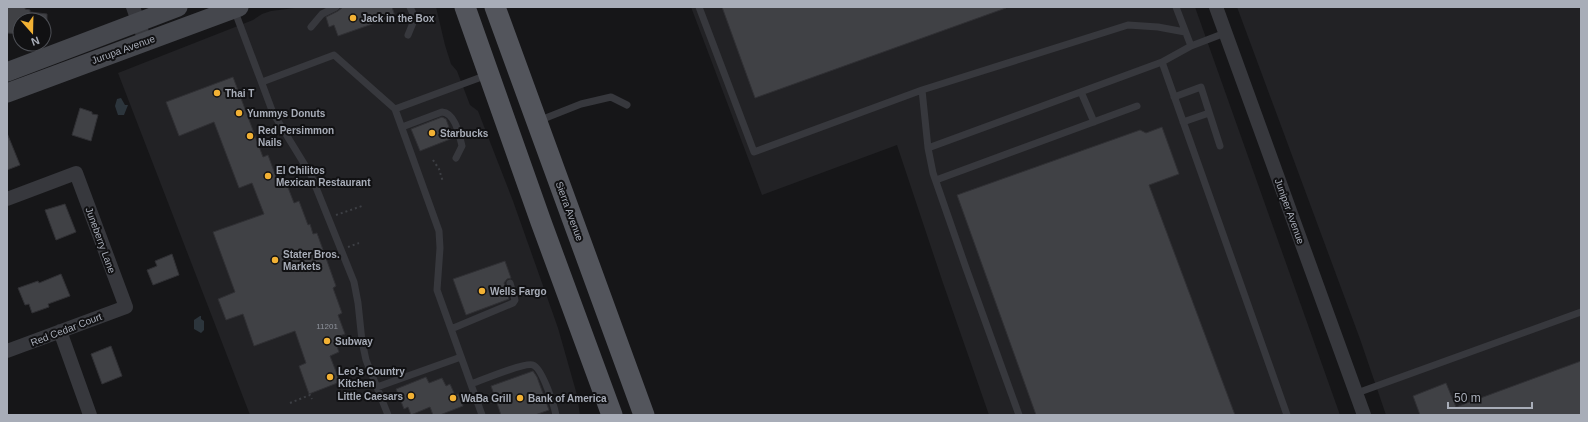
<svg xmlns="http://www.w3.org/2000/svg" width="1588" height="422" font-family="Arial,sans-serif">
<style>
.built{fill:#222225}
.water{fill:#2c353c}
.building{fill:#404145;stroke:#303034}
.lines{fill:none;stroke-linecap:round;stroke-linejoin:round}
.path{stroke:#3d3f44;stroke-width:2;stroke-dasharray:2 3;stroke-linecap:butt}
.service{stroke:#37383d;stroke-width:7}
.minor{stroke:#37383d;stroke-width:14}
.secondary{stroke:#45474d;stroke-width:19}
.primary{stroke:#53555c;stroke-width:21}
.poi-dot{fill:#f2b134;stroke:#111113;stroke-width:1.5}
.labels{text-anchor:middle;stroke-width:4;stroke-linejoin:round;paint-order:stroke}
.number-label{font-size:8px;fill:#8e929b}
.poi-label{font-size:10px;font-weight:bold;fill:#a8adb8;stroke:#111113;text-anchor:start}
.street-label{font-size:10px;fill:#a8adb8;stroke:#111113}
</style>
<rect width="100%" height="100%" fill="#161618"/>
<path class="built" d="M302,7H436L445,45L451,64L457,71L470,105L478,111L513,201L558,328L577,395L580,415H250L118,73L253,20L262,14L271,11Z
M691,7H1195L1340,415H989L943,283L897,145L762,195Z
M1237,7H1581V415H1386L1360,339Z"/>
<path class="water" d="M121,98L125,105H128L124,115H118L115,106L117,99Z
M200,316H201V319L204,321V330L201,333L194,329V320Z"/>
<path class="building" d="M7,7H25V9L30,10V12L47,14V20H20V34L7,33Z
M343,7H392L395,16L338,36L334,25L329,27L326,17L338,11Z
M722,7H1005L1006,8L755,98Z
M233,77L263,157L268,155L275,174L282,172L294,203L299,201L308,225L310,224L313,234L317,233L336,286L333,288L342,313L338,315L345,334L334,338L339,352L330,356L340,382L309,394L299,366L306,363L295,331L254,346L243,314L226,320L218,299L235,292L213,232L264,214L252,183L239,188L214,122L179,136L166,102Z
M80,108L92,112V114L98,115L91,141L72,135Z
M442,117L446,119L453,138L420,151L411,129Z
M1162,127L1179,174L1149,185L1235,415H1036L957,195L1140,130L1146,133Z
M7,133L20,165L7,170Z
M65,204L76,232L56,240L45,210Z
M172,254L179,275L153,285L147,270L157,266L155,261Z
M505,261L511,278L507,279L504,283L509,299L466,315L453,279Z
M61,274L70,296L48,304L49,307L32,313L29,304L25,305L18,288L38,281L39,283Z
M111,346L122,376L102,384L91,354Z
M1581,361V415H1420L1413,396L1446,383L1456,407Z
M533,371L537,377L549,410L535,415H501L491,386Z
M426,377L429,383L442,378L446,386L450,384L455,395L458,394L463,406L440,415H433L430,407L411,415L408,407L404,409L396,389Z"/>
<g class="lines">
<path class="path" d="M433,160L439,169L443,182
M336,215L362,206
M348,247L359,243
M290,403L310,395L312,399"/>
<path class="service" d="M699,7L754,152L922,90
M1176,7L1191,46L1225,33
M234,9L273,113L311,175L354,282L358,303L362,341L366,360L388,415
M311,27L322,14L336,7
M408,35L415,18L410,7
M1191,46L1162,62L1287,415
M262,82L334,55L395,109L439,231L440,248L437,290L482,415
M1081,92L1094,122
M1174,97L1201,87L1220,146
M395,109L487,75
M538,121L581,104L611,97L627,105
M1183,122L1209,113
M402,127L442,112C455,113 459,134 462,146L456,158
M928,148L922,90L1128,25L1158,27L1185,32
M936,180L1137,106
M451,329L513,303L515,300L510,283
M471,384C482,380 525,362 533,365C542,368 554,405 556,415
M377,387L461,357
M1357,393L1581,312
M1019,415L966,268L933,173L928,148L1162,62"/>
<path class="minor" d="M133,7L145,41
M1216,7L1364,415
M7,199L76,173L126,307L7,351
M60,331L90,415"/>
<path class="secondary" d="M7,72L178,7
M7,93L239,7"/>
<path class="primary" d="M465,7L541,222L612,415
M495,7L644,415"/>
</g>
<g class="poi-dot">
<circle cx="353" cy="18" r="4"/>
<circle cx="217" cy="93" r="4"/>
<circle cx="239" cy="113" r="4"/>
<circle cx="432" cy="133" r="4"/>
<circle cx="250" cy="136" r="4"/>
<circle cx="268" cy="176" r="4"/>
<circle cx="275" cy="260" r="4"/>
<circle cx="482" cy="291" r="4"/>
<circle cx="327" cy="341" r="4"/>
<circle cx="330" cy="377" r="4"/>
<circle cx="411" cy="396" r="4"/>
<circle cx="453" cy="398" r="4"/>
<circle cx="520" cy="398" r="4"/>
</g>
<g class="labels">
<g class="number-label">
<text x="327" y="329">11201</text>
</g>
<g class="poi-label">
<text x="361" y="22">Jack in the Box</text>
<text x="225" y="97">Thai T</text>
<text x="247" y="117">Yummys Donuts</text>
<text x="258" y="134">Red Persimmon<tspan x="258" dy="12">Nails</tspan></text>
<text x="440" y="137">Starbucks</text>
<text x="276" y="174">El Chilitos<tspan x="276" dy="12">Mexican Restaurant</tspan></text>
<text x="283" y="258">Stater Bros.<tspan x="283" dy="12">Markets</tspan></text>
<text x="490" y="295">Wells Fargo</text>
<text x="335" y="345">Subway</text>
<text x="338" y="375">Leo's Country<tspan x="338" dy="12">Kitchen</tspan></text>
<text x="403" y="400" text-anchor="end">Little Caesars</text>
<text x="461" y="402">WaBa Grill</text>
<text x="528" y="402">Bank of America</text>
</g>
<g class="street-label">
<text transform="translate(123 49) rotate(-20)" y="4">Jurupa Avenue</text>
<text transform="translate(570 211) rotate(70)" y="4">Sierra Avenue</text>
<text transform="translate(1290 211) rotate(70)" y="4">Juniper Avenue</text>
<text transform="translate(101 240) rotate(70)" y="4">Juneberry Lane</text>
<text transform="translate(66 329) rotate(-21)" y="4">Red Cedar Court</text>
</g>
</g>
<rect width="1588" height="422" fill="none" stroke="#a8adb8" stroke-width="16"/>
<g transform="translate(32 32) rotate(160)"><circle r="19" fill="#111113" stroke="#4d4f55"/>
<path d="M0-3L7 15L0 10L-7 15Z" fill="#f2b134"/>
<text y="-6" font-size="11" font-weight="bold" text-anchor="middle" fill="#a8adb8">N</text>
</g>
<path d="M1448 402v6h84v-6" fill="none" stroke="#a8adb8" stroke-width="2"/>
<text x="1454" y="402" font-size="12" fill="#a8adb8" stroke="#111113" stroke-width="3" paint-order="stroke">50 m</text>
</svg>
